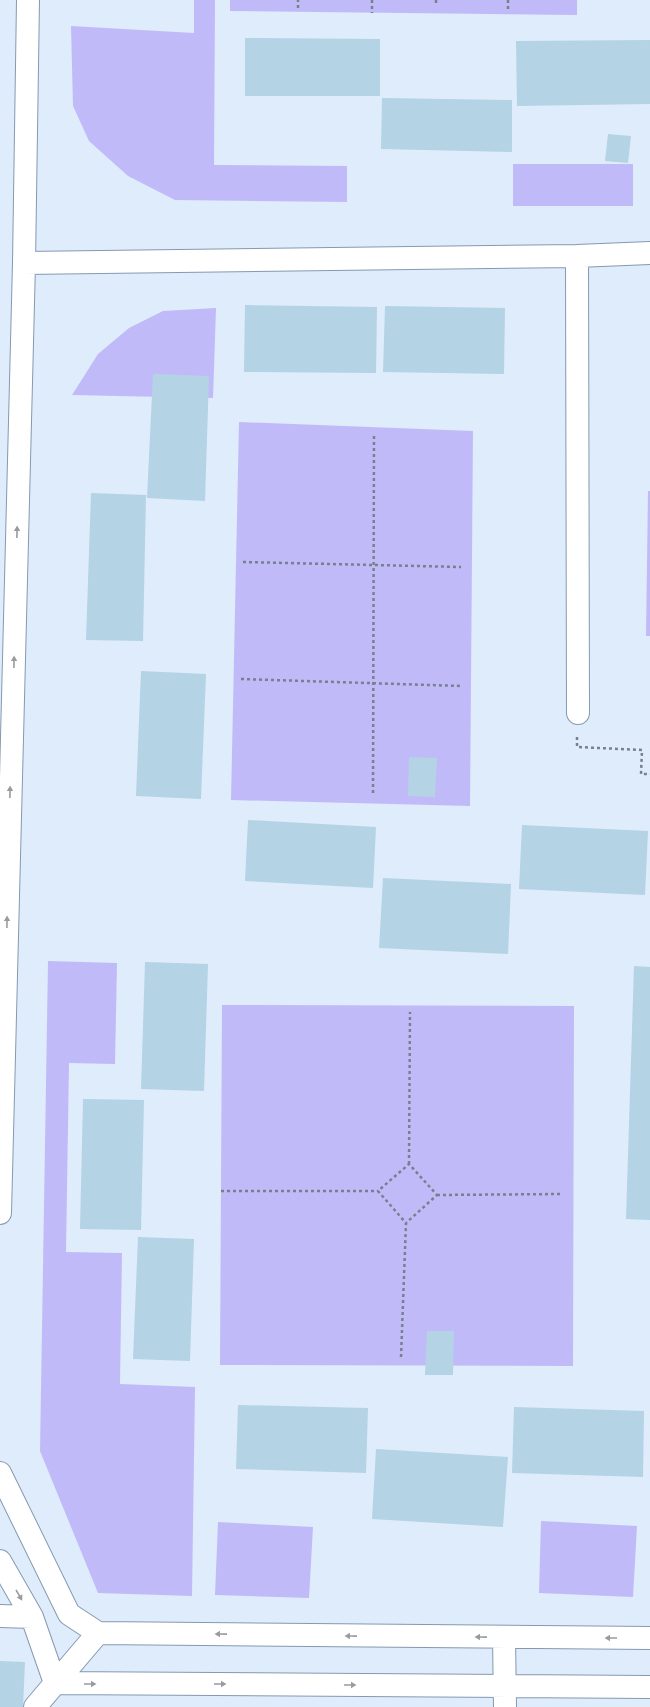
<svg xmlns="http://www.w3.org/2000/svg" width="650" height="1707" font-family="'Crimson Pro',serif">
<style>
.green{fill:#c1baf9}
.building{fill:#b4d3e5}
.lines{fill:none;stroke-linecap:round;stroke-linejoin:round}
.minor-casing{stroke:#8599b0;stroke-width:24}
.path{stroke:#77818d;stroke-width:2.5;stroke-dasharray:3 3;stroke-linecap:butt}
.minor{stroke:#fff;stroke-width:22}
.oneway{fill:#989b9f}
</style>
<rect width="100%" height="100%" fill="#dfecfb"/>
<path class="green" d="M194,0H215L214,165L347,166V202L175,200L128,176L89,141L73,106L71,26L194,33Z
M230,0H577V15L230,11Z
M513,164H633V206H513Z
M216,308L213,398L72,395L98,354L129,328L163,311Z
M239,422L473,431L470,806L231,800Z
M648,491H650V636H646Z
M48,961L117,963L115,1064L69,1063L66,1252L122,1253L120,1384L195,1387L192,1596L98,1593L40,1451Z
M222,1005L574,1006L573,1366L220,1365Z
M541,1521L637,1526L633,1597L539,1593Z
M218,1522L313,1527L309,1598L215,1595Z"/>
<path class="building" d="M245,38L380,39V96H245Z
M650,40V104L517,106L516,41Z
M382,98L512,100V152L381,149Z
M608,134L631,136L628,163L605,161Z
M245,305L377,307L376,373L244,372Z
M385,306L505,308L504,374L383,372Z
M153,374L209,376L205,501L147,498Z
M91,493L146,495L143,641L86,640Z
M141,671L206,674L201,799L136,796Z
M409,757L437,758L435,797L408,796Z
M248,820L376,827L373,888L245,881Z
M522,825L648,831L645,895L519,889Z
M383,878L511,884L508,954L379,948Z
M145,962L208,964L204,1091L141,1089Z
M634,966L650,967V1220L626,1219Z
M83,1099L144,1100L141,1230L80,1229Z
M138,1237L194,1239L190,1361L133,1359Z
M427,1331H454L453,1375H425Z
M238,1405L368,1408L366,1473L236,1469Z
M514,1407L644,1411L643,1477L512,1473Z
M376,1449L508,1457L503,1527L372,1519Z
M0,1661L25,1662L23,1707H0Z"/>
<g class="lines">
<g class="minor-casing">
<path id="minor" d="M577,256L578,713
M24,263L577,256L650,253
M0,1213L24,263L28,0
M0,1473L69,1614L98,1633L650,1638
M0,1561L32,1617L55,1683L650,1687
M0,1616L32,1617
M504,1637L505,1707
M35,1707L98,1633"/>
</g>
<path class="path" d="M372,0V13
M436,0V6
M508,0V9
M298,8V0
M243,562L461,567
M241,679L461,686
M577,737V747L642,750L641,774H650
M373,793L374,436
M409,1164L410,1012
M221,1191H378
M437,1195L562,1194
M401,1357L406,1223L378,1191L409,1164L437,1195L406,1223"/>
<use href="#minor" class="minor"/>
</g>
<defs><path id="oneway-solid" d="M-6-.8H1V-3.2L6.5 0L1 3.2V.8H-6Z"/></defs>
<g class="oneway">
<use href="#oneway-solid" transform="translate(17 532) rotate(-89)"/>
<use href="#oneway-solid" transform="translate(14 662) rotate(-89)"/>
<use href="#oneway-solid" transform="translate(10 792) rotate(-89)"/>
<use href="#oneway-solid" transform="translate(7 922) rotate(-89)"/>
<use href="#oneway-solid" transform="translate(19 1595) rotate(60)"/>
<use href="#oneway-solid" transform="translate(221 1634) rotate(-179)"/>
<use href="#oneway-solid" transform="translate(351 1636) rotate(-179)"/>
<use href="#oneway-solid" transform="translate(481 1637) rotate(-179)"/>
<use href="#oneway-solid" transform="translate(611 1638) rotate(-180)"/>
<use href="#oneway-solid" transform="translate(90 1684)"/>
<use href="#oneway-solid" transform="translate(220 1684)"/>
<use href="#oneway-solid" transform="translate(350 1685)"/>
</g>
</svg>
